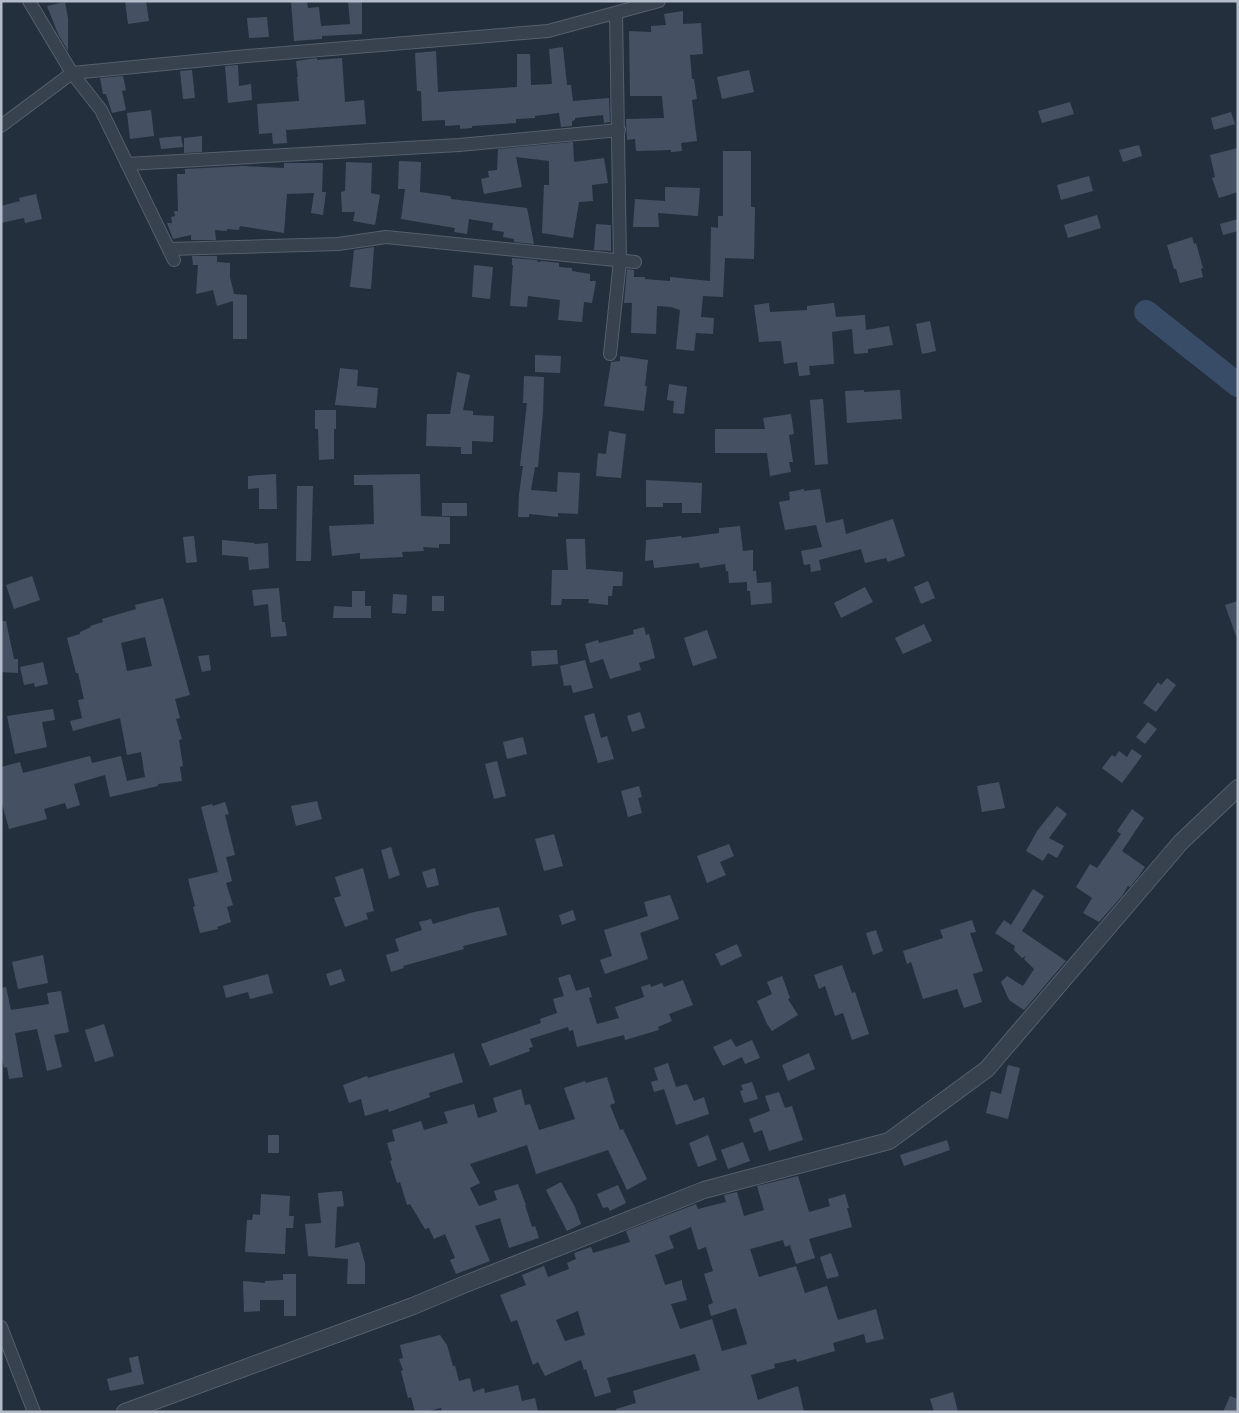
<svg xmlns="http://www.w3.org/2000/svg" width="1239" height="1413" font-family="'Roboto Condensed',sans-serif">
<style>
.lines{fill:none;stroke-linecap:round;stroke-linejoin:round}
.river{stroke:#394c67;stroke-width:24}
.building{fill:#455162;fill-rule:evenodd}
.minor-casing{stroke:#565f6c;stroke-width:14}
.tertiary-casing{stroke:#565f6c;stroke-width:18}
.minor{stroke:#38414e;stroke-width:12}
.tertiary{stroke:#38414e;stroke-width:16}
</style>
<rect width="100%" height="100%" fill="#242f3e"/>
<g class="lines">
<path class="river" d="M1146,312L1238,385"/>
</g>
<path class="building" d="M125,1H146L149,21L128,24Z
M291,1H307L308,8L319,7L321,26L350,24L348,1H362V34L322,36V39L294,41Z
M65,2L68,18V51L58,34L47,6Z
M683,11V24L701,23L703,54L690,55L692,79H694L697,99L692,100L697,141L681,143L682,151L671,152V150L636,151L635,139L627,140L626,119L664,118L662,96H630L629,31L651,32V26L666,25L664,14Z
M267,17L269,37L249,38L247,18Z
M563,47L567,85H571L573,101L609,98L610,122L604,123L603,115L575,118V120L572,121V126L561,127L559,113L535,116V118L516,119V123L472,126V128L460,129V125L445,126V120L422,121L421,91H417L415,53L436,51L438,92L517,87V54H530L531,85L552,84L549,49Z
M317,58V60L342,58L345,102L364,100L366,124L286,130L287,143L273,144L272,133L259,134L257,104L299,101L297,77H298L296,61Z
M238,65L239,86L251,84L252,100L228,103L225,66Z
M192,70L195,98L183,99L180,71Z
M749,70L754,92L722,99L717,77Z
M123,76L126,90L122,91L126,110L112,113L106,94H103L100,78Z
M1070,102L1074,114L1042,123L1038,111Z
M151,110L154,136L130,139L127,113Z
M1231,112L1235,124L1214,130L1211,118Z
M181,136L183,147L161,149L159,138Z
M202,136V152L184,153V138Z
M573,142L574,162L604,158L608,183L592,185L593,201L579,202L573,238L542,233L544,185H549V161L516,157L522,187L484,194L481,179L489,177L488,171L497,170L498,149Z
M1139,145L1142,156L1123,162L1119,150Z
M1238,148V192L1219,198L1212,178L1215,177L1210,155Z
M723,151H751V207H755L754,259L725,258L723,297L703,296L701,317L714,318L713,334L696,333L694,351L676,349L680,310L671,307L657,306L656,334L631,333L632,303H624L627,269L634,270V277H645V279L670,281V277L710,281L711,227L718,228V216H723Z
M399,161L421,162L420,192L449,196L451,197V199L527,208L534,244L514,242V239L503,237L504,232L492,230L493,223L469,219L467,234L454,232L455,228L401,219L405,189H398Z
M346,162L372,163L371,193L380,195L375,225L353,221L355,212H342L341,192L345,191Z
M284,163H323L322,192H326L323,215L311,213L314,193L287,194L284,233L240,226L239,230L227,229V231L215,230L216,240H191V235L173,239L167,223H172L171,217L175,216L174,211H178L177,174H185V169L242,166L284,168Z
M1089,176L1093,191L1061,200L1057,185Z
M665,187L700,188L698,216L658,213L659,227H633L635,199L665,201Z
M36,194L42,219L25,223L24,218L1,223V206L20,201L19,198Z
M1097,215L1101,228L1068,238L1064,225Z
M1238,219V231L1223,235L1220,224Z
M596,224L611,225V251L594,250Z
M1192,237L1194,244L1196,243L1203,268L1201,269L1203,277L1180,283L1176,269H1174L1167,245Z
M374,247L371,289L350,287L354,250Z
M192,256H217V262L230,263V277L234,294L247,295V339H233V301L217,306L213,290L196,294L198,265H193Z
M512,258L537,260L538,262L542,261L559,263V267L572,268V271L590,274V281H596L592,303L584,302L582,322L558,320L560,300L528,296L527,307L510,306L513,265H512Z
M474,265L493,267L490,299L472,297Z
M769,303L770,312L807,310V306L834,303L836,317L865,315L866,330L889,326L893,345L868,349V353L854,354L852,329L832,332L834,364L809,366L810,375L799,376L797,362L784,364L781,341L759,342L754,305Z
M930,321L936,351L922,354L916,324Z
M535,355L561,356L560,373L535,372Z
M620,356L648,360L645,386H647L644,411L604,406L611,362L620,361Z
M340,368L358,370L357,386L378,388L376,408L335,405Z
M457,372L470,375L463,410L473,411V415L494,416L493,442L472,441V454H461V447L426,446L427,414H450Z
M524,376L544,377L543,412L538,467H535L531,490L557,492L558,472L580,473L578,514L558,513V517L529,514V517H518L519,494L523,466H520L527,403H523Z
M669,384L687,387L684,414L673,413L674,401L667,400Z
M864,390V392L900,390L902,419L847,423L845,391Z
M823,399L828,464L815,465L810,400Z
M315,410H336V429H334V459L319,460L318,429H315Z
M791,414L794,434L789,435L793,462H789L791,472L770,476L767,453H715V429H765L763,418Z
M609,431L626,434L621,478L596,476L598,453L606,454Z
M276,474L277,509H259V488L248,489V476Z
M420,474L421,516L450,517V544H439V548L423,547L424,551L402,552L403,557L360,559V553L332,556L329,526L374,524L373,485H354V475Z
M646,480L702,483L701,513H682V503H663V507H646Z
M297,486H313L311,561H296Z
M804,489V491L820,489L826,523L843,519L846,534L893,519L905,556L888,562L886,558L865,563L861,549L819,560L821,570L811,572L810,564L804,565L801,551L822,547L816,525L785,530L779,502L790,500L789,492Z
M442,503H467V516H442Z
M740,526L743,551L753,550V571H756L757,583L771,582L772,603L751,605L750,591H747V582L729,583L728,571H726L725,564L700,568L699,563L654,568L653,560L645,561L646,540L681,536L682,538L719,533V528Z
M194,536L197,562L186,563L183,537Z
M566,539H585L586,569L623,572L622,586H613L612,596H608V605L588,603L589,599H562L561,605H551L552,570H568Z
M222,540L254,543V544L268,543L269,568L249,570L248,557L222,555Z
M32,576L40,600L14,609L6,585Z
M928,581L935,598L921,604L914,587Z
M865,587L873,602L841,618L834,603Z
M279,588L282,622H285L287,636L271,637L268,604L254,606L252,590Z
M352,591H365V606H371V618H333L334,606L352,607Z
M393,594L407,595L406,614L392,613Z
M432,596H444V611H432Z
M163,598L190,695L175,699L180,718L176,719L182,739L179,740L183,766L180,767L182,781L158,784V786L110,797L105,775L74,784L80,805L67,809L65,803L44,809L47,819L9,829L1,800V767L20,762L23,773L90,756L92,763L121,756L127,781L145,777L141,752L127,755L120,718L73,731L70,721L82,718L78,700L84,699L78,673H76L67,638L80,634V632L91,627L90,626L103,622L102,619L136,609L135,605ZM145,637L152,666L127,671L121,643Z
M1238,601V636H1236L1225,605Z
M1,621H6L14,659H18V673L1,672Z
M924,624L932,641L903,654L895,638Z
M644,627L646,635L649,634L655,658L639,663L641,670L610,679L603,659L590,663L585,644L598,640L599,643L634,634L633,630Z
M707,630L717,658L693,666L684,638Z
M557,650L558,664L532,666L531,651Z
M209,655L211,670L202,672L198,656Z
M585,660L593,688L573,693L571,685L564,686L560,666Z
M43,662L48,684L35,687L34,683L24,685L20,667Z
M1167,678L1176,685L1156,712L1143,703L1158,682L1161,685Z
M53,709L55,720L42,722L47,747L15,754L7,716Z
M640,712L645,728L632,732L627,716Z
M594,713L601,738L607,736L614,759L598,763L584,716Z
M1148,722L1157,729L1145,744L1136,737Z
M523,737L527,754L507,759L503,742Z
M1132,749L1142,756L1122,783L1102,768L1112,755L1115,757L1119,751L1127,757Z
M497,761L506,796L494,799L485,764Z
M999,782L1005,808L982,812L977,786Z
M639,786L642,797L638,798L642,813L628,817L621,791Z
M317,801L322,819L296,826L291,806Z
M225,802L229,814L225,815L235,855L226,857L232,881L226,883L233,905L227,907L231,922L217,927L218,929L200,933L193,907L195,906L188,879L218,872L201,807L212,804L213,806Z
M1057,806L1067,814L1049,838L1064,846L1057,858L1048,853L1043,861L1026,851L1037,831Z
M1132,809L1144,818L1122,851L1145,867L1138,877L1130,887L1128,886L1122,896L1099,922L1083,913L1092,898L1076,887L1090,864L1097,868L1121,834L1117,831Z
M554,834L563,866L544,871L535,839Z
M729,844L734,856L720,862L726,875L707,883L697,856Z
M391,847L400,875L389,879L381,850Z
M363,868L374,911L366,913L368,919L345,927L334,898L341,896L335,877Z
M435,868L439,885L427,888L422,872Z
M1033,889L1044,896L1022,931L1066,961L1024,1010L1009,1000L1001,982L1007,976L1023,986L1034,969L1024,959L1026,956L1022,958L1014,950L1015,946L995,933L1004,920L1011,925Z
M670,895L679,919L640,933L648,959L605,974L600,960L612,956L604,930L648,916L644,902Z
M499,907L507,935L463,946L464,949L403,966L404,968L391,972L386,955L399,951L395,939L422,930L419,922L431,919L433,924L474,912Z
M573,910L576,920L562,925L559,915Z
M972,920L976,932L970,933L983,971L973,974L982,1002L964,1008L957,989L923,999L911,962L907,964L903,951L943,938L940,930Z
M876,930L883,951L873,955L866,933Z
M737,944L742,956L721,966L715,954Z
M43,955L48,983L18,989L12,962Z
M842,965L852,993L855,992L869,1034L852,1040L843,1013L835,1016L825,986L819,989L814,975Z
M341,969L345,981L330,986L326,974Z
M268,974L273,993L250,999L248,992L226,998L223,986Z
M570,974L576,991L589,987L592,997L589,998L597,1024L619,1018L615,1007L644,997L641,987L650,984L651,987L662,983L664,987L683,980L693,1005L669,1014L672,1021L658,1027L659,1030L625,1040L624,1035L577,1047L573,1030L569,1031L568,1027L530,1039L533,1047L529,1048L530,1051L490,1066L481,1044L541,1023L540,1019L557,1013L553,999L564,996L558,978Z
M782,976L790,998L788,999L798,1015L772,1031L767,1024L757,1001L772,994L767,982Z
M6,987L11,1010L49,1004L47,993L61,991L69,1032L54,1035L62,1067L47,1071L37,1029L15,1033L23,1077L9,1079L7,1067L4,1068L1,1055V988Z
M104,1024L114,1056L95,1062L85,1030Z
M731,1039L736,1047L752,1040L760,1058L745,1064L742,1057L723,1066L713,1047Z
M454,1053L463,1082L429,1093L430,1097L389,1112L388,1109L365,1116L361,1099L349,1103L343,1085L367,1076L368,1078L391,1071Z
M809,1053L815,1069L788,1081L782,1065Z
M668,1063L676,1087L687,1084L694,1101L704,1097L709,1114L676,1125L664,1089L654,1092L651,1082L658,1080L654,1068Z
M1008,1065L1020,1068L1008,1119L986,1113L991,1091L1001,1094Z
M607,1077L615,1103L610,1105L620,1130L623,1129L647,1179L627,1190L608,1150L536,1174L527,1145L470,1164L480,1183L470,1188L479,1206L497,1200L494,1191L518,1184L526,1205H525L532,1227L535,1226L539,1238L509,1248L500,1218L475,1226L490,1261L456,1274L450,1260L455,1258L445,1234L434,1239L429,1228L425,1229L410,1204L407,1205L400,1182L397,1183L390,1161L392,1160L387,1143L395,1141L392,1130L421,1121L424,1130L448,1123L444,1112L474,1104L478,1118L497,1112L493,1098L521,1089L525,1105L530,1104L539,1130L575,1119L564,1088L585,1081L586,1083Z
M752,1082L758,1099L744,1103L740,1091L743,1090L741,1085Z
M779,1092L785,1108L792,1106L803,1140L769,1151L762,1130L754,1133L749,1119L770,1111L765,1096Z
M268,1135H279V1153H268Z
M708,1135L717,1160L698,1167L689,1143Z
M947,1140L950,1150L904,1166L900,1155Z
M743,1142L750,1161L728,1169L721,1150Z
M798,1176L809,1212L830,1206L828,1199L845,1194L849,1208H847L852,1227L809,1239L815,1258L796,1264L790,1245L785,1247L783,1240L750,1249L759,1277L796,1266L805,1293L827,1286L838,1320L876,1309L884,1339L866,1343L864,1334L833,1343L835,1351L797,1362L796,1359L774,1364L775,1368L751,1375L758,1400L798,1386L804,1412H617L616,1409L636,1403L633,1391L700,1370L695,1354L607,1378L611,1392L595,1397L586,1369L584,1370L581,1360L545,1376L538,1362L533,1365L517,1320L511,1322L500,1295L526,1285L522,1275L544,1266L548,1277L569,1269L567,1263L576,1259L574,1253L591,1247L593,1253L630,1242L626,1231L696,1204L698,1209L726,1202L724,1195L737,1192L744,1216L764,1210L757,1186ZM691,1227L698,1250L706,1247L713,1271L704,1274L713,1303L708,1305L711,1316L736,1308L747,1344L722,1351L712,1319L680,1329L671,1304L687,1300L682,1283V1280L665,1285L655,1255L674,1248L669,1236ZM578,1311L585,1335L565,1341L556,1320Z
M561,1182L575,1207L581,1224L567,1231L546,1190Z
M618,1185L626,1203L610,1211L608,1207L603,1208L597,1194Z
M342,1191L344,1206L337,1207L335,1248L359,1242L365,1263V1284H347L348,1259L308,1256L305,1224L321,1223L318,1193Z
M261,1194L290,1196L289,1216H294L293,1228H286L285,1254L245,1252L247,1220H252L253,1214L260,1215Z
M831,1253L839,1276L827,1279L820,1257Z
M283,1274H296V1316H284V1300H260V1311L244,1312L243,1281L265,1283V1281L283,1280Z
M440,1335L447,1345L453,1366H455L459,1381L470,1378L473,1392L484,1388L485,1393L518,1385L522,1401L535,1398L538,1412H442L441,1408L425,1412H415L411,1397L408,1398L401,1371L403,1370L399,1359L403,1358L400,1345Z
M138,1356L144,1384L110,1391L107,1379L132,1372L129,1358Z
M953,1392L958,1412H934L930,1399Z
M1230,1396L1238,1399V1412H1223Z"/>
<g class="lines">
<g class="minor-casing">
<path id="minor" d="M72,73L247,56L548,31L659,1
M72,73L101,110L174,260
M1,126L72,73L29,1
M127,164L459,145L619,130
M169,249L338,244L386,237L635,262
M610,354L620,261L616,13
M1,1327L34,1412"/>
</g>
<g class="tertiary-casing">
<path id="tertiary" d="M125,1412L413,1306L463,1285L704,1190L889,1141L987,1069L1181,842L1238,788"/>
</g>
<use href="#minor" class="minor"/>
<use href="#tertiary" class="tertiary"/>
</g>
<rect width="1239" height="1413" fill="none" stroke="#b4bcc9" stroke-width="5"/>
</svg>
